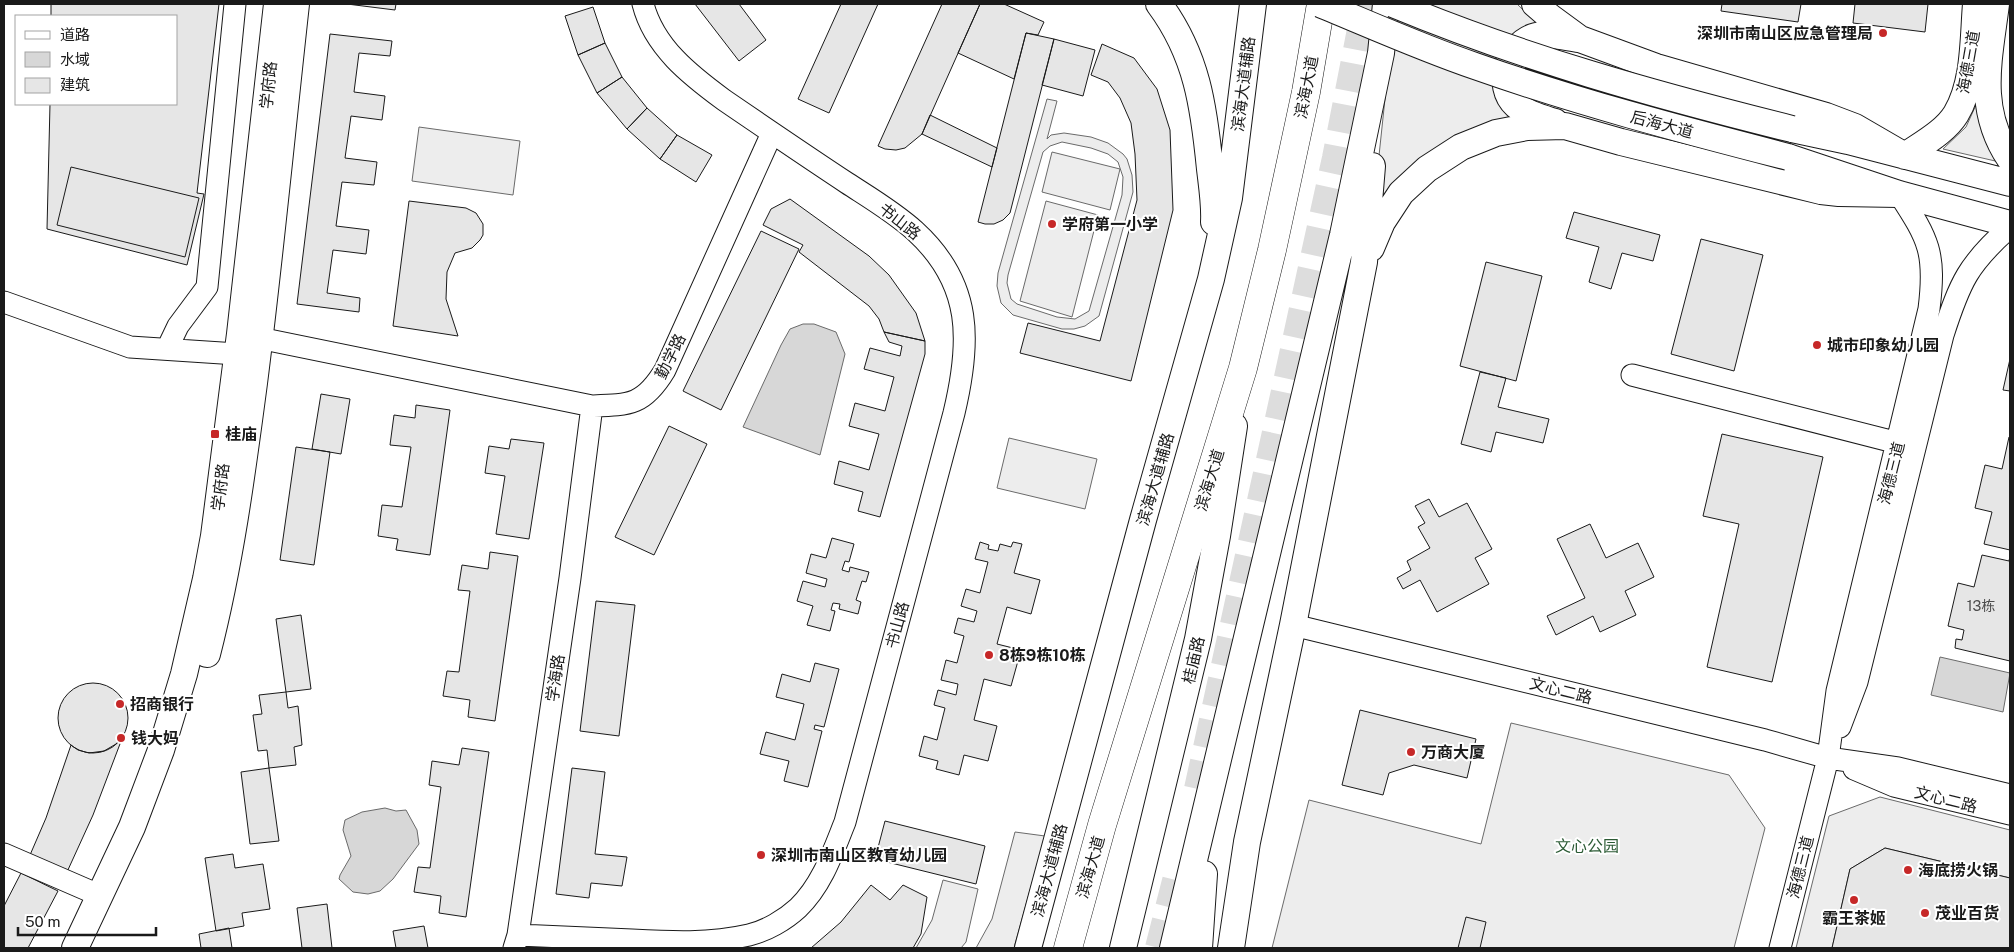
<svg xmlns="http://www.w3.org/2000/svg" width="2014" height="952" font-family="'Public Sans','Noto Sans SC',sans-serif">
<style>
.built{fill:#ededed;stroke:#6a6a6a;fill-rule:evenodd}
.water{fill:#d7d7d7;stroke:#6a6a6a}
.building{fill:#e6e6e6;stroke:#1a1a1a}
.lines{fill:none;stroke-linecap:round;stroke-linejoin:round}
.highway-tunnel{stroke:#ddd;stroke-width:28;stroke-dasharray:28 14;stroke-linecap:butt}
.minor-casing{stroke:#1a1a1a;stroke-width:23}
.major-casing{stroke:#1a1a1a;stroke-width:28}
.highway-casing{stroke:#1a1a1a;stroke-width:29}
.minor{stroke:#fff;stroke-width:21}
.major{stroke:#fff;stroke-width:26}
.highway{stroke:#fff;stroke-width:28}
.major-bridge-casing{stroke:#1a1a1a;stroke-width:28;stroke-linecap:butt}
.major-bridge{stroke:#fff;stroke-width:26}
.poi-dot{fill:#c62828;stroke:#fff;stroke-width:2}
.labels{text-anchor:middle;stroke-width:4;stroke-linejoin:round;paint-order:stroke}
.number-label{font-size:14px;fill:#4d4d4d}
.poi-label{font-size:16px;font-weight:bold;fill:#1a1a1a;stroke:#fff;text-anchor:start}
.street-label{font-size:16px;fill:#1a1a1a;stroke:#fff}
.park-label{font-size:16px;fill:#2b5a34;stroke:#fff}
</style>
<rect width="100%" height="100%" fill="#fff"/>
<path class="built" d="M1395,4H1517L1540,26L1514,39L1517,123L1372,222Z
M1047,99L1057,101L1047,139L1051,135L1064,133L1091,137L1108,143L1123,154L1127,159L1132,175L1133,192L1099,316L1085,326L1074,329H1062L1013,315L1001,303L997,286L998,273ZM1062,142L1091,148L1108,154L1118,162L1123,177L1122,195L1089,311L1075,319L1057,317L1017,304L1011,299L1007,283L1008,275L1043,152L1050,146Z
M1976,105L2004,163L1943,149L1966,127Z
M419,127L520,141L513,195L412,181Z
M1052,152L1120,169L1110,210L1042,192Z
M1046,201L1098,215L1072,317L1020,301Z
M1009,438L1097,459L1085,509L997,488Z
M1511,723L1729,775L1765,828L1734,948H1272L1309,800L1481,844Z
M1880,797L2010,830V878L1885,848L1850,869L1832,948H1796L1829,816Z
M1015,832L1045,836L1014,948H976L992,919Z
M943,880L978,889L966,942L961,948H916L932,920Z"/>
<path class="water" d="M803,324H814L836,332L845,354L820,455L743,427L781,345L790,329Z
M1940,657L2010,673L2003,712L1931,695Z
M385,808L396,811L406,810L417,830L419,844L393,879L380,891L368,894L353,892L339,879L340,875L351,856L343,830L345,820L362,812Z"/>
<path class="building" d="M51,4H219L197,193L204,194L187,265L47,229L50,104H176V16H51Z
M347,4H396L395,10Z
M695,4H739L766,40L739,61Z
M841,4H878L829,113L798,99Z
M942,4H980L922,134L905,148L896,150L885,149L878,146Z
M980,4H1004L1044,22L1038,35L1026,33L1014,79L958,53Z
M1722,4H1801L1798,22L1721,11Z
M1855,4H1928L1925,32L1853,23Z
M593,7L605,43L578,55L565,16Z
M1026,33L1054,39L1010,213L1003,220L994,224H985L978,222Z
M330,34L392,41L390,56L359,53L354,92L385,96L382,120L351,116L345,158L377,162L374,185L342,182L336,226L369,230L366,254L333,250L327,293L360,298L359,312L297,304Z
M1054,39L1095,50L1083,96L1042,85Z
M605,43L622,77L597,93L578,55Z
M1102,44L1134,58L1157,89L1170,130L1173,210L1131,381L1020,353L1028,323L1100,341L1137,200L1135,154L1131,123L1120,98L1108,82L1091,75Z
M622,77L647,108L627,129L597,93Z
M647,108L677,135L660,159L627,129Z
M930,115L997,148L992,167L922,134Z
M677,135L712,155L696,182L660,159Z
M71,167L199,198L185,257L57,225Z
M790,199L869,256L889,275L916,313L925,341L884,332L879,319L869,306L799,252L803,245L763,225L771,209Z
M409,201L466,208L476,213L483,224V235L480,240L472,248L455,253L447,272L446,299L458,336L393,326Z
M1574,212L1660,235L1653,261L1622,253L1611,289L1589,282L1599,247L1566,238Z
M761,231L799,249L721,410L683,391Z
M1701,239L1763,255L1734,371L1671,354Z
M1486,262L1542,276L1516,381L1460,366Z
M884,332L925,341V354L880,517L858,511L863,492L834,484L839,461L869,470L879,434L849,426L855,403L885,411L894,377L864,369L870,348L900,356L902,346L889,342Z
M2010,359V391L2003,390Z
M1480,372L1506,378L1498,407L1549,419L1543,443L1496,432L1491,452L1461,444Z
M321,394L350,399L341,454L312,449Z
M416,405L450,410L430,555L396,550L398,539L378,536L382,505L402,507L411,447L390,445L394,415L415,418Z
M669,426L707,444L654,555L615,537Z
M1722,434L1823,457L1772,682L1707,667L1739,524L1703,516Z
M2009,437H2010V550L1984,544L1992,512L1975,508L1985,465L2002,469Z
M511,439L544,443L529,539L496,534L505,476L485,473L489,446L509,449Z
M296,447L330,452L314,565L280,560Z
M1429,499L1439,517L1467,503L1492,549L1475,558L1489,584L1437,612L1420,580L1403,589L1397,578L1411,570L1407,561L1430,548L1418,527L1425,523L1415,506Z
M1590,524L1606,558L1638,543L1654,577L1625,591L1636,615L1600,632L1593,616L1556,635L1547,616L1585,598L1557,539Z
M832,538L854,544L849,562L845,561L842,570L849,572L850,567L869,572L866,582L862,581L856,600L861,602L858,614L839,609L840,604L833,603L831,610L835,611L830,631L807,625L813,606L797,601L803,581L825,587L827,579L806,573L811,554L826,558Z
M980,542L989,545L988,549L998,551L1000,544L1011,547L1013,542L1022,544L1014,573L1040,580L1031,614L1007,607L997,644L1021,650L1011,686L984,679L974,720L997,726L988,761L964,755L959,775L936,769L938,761L919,756L924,736L937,740L945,708L934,705L938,690L956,695L958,684L941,680L946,660L957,663L964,636L954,633L958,618L974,622L977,611L961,606L966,589L980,593L988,562L975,559Z
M490,552L518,556L495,721L468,717L470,700L443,696L447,671L459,672L470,591L458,590L462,565L488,569Z
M1982,555L2009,561L2010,556V661L1955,648L1956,639L1962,640L1964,630L1948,626L1958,583L1974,587Z
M596,601L635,605L619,736L580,731Z
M301,615L311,689L286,692L276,619Z
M815,663L839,669L824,727L815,725L814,729L822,731L808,787L784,781L789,761L760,754L766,732L795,740L804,704L776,697L782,674L810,682Z
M58 718a35 35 0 1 1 70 0a35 35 0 1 1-70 0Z
M286,692L288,708L298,706L302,745L294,747L296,765L269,768L267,750L258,751L253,715L262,714L259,695Z
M1360,710L1476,739L1467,778L1414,765L1389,773L1383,795L1342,785Z
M123,736L93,815L67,872L30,855L46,818L71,745L78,750L89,753L104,751L116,744Z
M462,748L489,752L466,917L439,913L441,896L414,892L418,867L430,868L441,787L429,785L432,761L459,765Z
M269,768L279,841L250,844L241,772Z
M572,768L605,772L595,854L627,857L622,886L591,883L589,898L556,894Z
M885,821L985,846L976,884L875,859Z
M1885,848L2010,878V948H1832L1850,869Z
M233,854L235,868L263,864L270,909L242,913L244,926L216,931L205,858Z
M21,873L58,891L28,948H4V906Z
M871,885L890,900L903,885L927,897L921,934L913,948H811L841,922Z
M327,904L332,948H302L297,908Z
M1466,917L1486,922L1480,948H1458Z
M424,926L428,948H396L393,931Z
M229,928L232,948H201L199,934Z"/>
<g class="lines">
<path class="highway-tunnel" d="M1198,789L1336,158L1366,4
M1159,948L1177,877"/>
<g class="minor-casing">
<path id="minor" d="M4,302L130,347L237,354
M244,335L592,406C630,405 644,405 665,370L772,133
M167,349L178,326L207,287L235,4
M1632,375L1910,446
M1293,625L1765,740L1828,758L1898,768L2010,795
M1840,727L1857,682L1943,335C1960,282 1968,264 2010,227
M1854,769L1894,786L2010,814
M4,854L101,896
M518,935C556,937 594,938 632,940C670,942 710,944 749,935C766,931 785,920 798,908C822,885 833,852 845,822L954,413C971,342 973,284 915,231C894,212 870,198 847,183C806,156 765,128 724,100C690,75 654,47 643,4
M514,948L518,935L570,578L592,406
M1780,948L1828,758L1837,691L1929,309C1936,253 1929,240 1899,194"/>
</g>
<g class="major-casing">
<path id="major" d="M1159,4C1197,55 1204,107 1210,169C1212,186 1215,205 1214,222
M1535,4L1550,17L1580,39L1656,67L1826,116L1855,127L1905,156
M1996,4C1989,60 1976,109 2010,159
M1555,122C1542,118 1526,114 1516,105C1495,86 1508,46 1533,37C1547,32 1564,37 1579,39
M1792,129L1848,141L2010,183
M1905,156C1922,144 1945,132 1956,114C1975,82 1973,39 1976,4
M1788,157L1899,194L2010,224
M1371,248L1382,222L1401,193L1427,169L1461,147L1496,133L1527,127L1565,126L1621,142L1821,191L1839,193L1899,194
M207,654C230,564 242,474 254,383C270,257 282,130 296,4
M75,948L132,827L161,750L184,674L206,579L214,536L240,334L277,4
M1028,948L1143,520L1211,279L1229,198L1253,4
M1123,948L1198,639L1217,536L1234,426
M1173,948L1343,235L1381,53L1386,4
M1199,948L1204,874
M1231,948L1247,842L1293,625L1364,262L1372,166"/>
</g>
<g class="highway-casing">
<path id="highway" d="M1068,948L1102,825L1243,368L1272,250L1306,92L1321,4"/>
</g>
<use href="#minor" class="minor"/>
<use href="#major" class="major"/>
<use href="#highway" class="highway"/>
<g class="major-bridge-casing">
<path id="major-bridge" d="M1320,4C1371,25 1422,48 1475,66C1577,102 1683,130 1788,157
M1393,4C1523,58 1655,95 1792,129"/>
</g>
<use href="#major-bridge" class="major-bridge"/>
</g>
<g class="poi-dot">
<circle cx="1883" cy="33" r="5"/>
<circle cx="1052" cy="224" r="5"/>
<circle cx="1817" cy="345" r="5"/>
<rect x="210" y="429" width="10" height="10" rx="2.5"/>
<circle cx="989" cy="655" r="5"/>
<circle cx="120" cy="704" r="5"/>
<circle cx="121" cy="738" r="5"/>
<circle cx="1411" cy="752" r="5"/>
<circle cx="761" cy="855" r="5"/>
<circle cx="1908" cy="870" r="5"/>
<circle cx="1854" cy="900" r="5"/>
<circle cx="1925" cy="913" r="5"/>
</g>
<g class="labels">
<g class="number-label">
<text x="1981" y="611">13栋</text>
</g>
<g class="poi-label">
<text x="1873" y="39" text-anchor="end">深圳市南山区应急管理局</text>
<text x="1062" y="230">学府第一小学</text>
<text x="1827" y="351">城市印象幼儿园</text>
<text x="225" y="440">桂庙</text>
<text x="999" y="661">8栋9栋10栋</text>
<text x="130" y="710">招商银行</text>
<text x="131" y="744">钱大妈</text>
<text x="1421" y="758">万商大厦</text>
<text x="771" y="861">深圳市南山区教育幼儿园</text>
<text x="1918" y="876">海底捞火锅</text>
<text x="1935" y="919">茂业百货</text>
<text x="1854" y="924" text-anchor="middle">霸王茶姬</text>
</g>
<g class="street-label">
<text transform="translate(1968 62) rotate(-80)" y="6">海德三道</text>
<text transform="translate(1243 84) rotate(-83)" y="6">滨海大道辅路</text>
<text transform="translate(268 85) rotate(-84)" y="6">学府路</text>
<text transform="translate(1306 87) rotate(-79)" y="6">滨海大道</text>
<text transform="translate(1662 124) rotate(15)" y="6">后海大道</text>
<text transform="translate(900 221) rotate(38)" y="6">书山路</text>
<text transform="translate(670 356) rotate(-64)" y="6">勤学路</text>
<text transform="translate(1891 473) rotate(-76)" y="6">海德三道</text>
<text transform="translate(1155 479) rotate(-74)" y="6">滨海大道辅路</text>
<text transform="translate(1209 480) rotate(-73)" y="6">滨海大道</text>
<text transform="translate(220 487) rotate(-83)" y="6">学府路</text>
<text transform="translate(897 625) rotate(-75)" y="6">书山路</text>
<text transform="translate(1193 660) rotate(-77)" y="6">桂庙路</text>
<text transform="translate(555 678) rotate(-82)" y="6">学海路</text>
<text transform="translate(1561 690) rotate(14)" y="6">文心二路</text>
<text transform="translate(1946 799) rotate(14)" y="6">文心二路</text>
<text transform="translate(1090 867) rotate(-74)" y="6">滨海大道</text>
<text transform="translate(1800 867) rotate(-76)" y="6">海德三道</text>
<text transform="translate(1049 870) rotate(-75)" y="6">滨海大道辅路</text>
</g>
<g class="park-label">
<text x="1587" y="852">文心公园</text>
</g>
</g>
<rect width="2014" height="952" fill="none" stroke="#1a1a1a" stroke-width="10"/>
<rect x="15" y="15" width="162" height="90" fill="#ffffff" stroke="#a3a3a3"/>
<rect x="25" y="31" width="25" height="8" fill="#ffffff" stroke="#a3a3a3"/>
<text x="60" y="40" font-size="15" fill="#1a1a1a">道路</text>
<rect x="25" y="52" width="25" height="15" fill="#d7d7d7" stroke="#a3a3a3"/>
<text x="60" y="65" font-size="15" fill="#1a1a1a">水域</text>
<rect x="25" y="78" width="25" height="15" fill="#e6e6e6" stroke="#a3a3a3"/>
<text x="60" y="90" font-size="15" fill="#1a1a1a">建筑</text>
<path d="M18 927v8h138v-8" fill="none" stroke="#1a1a1a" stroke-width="2.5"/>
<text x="25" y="927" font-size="15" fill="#1a1a1a" stroke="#ffffff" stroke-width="4" paint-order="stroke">50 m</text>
</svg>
